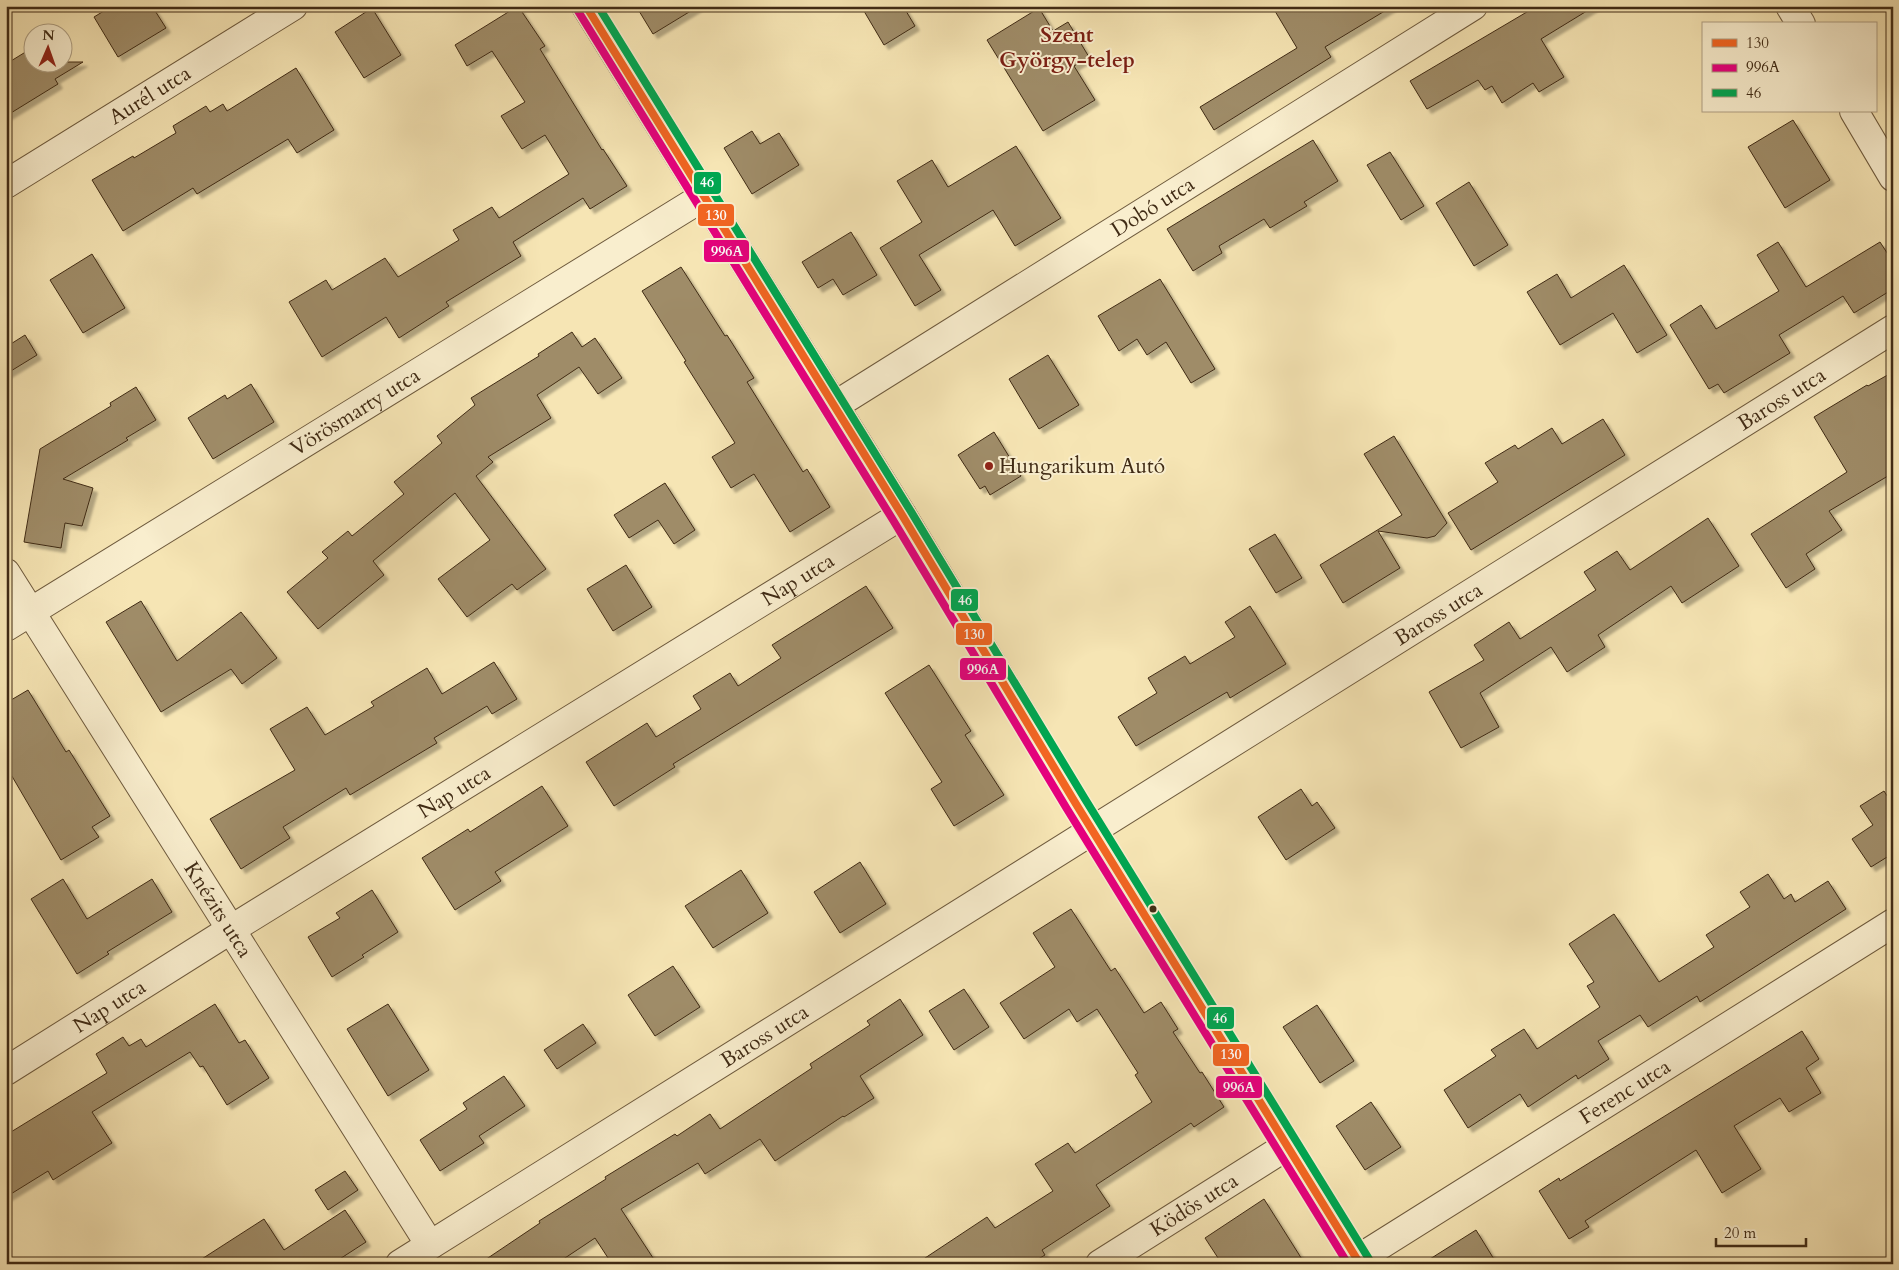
<svg xmlns="http://www.w3.org/2000/svg" width="1899" height="1270" font-family="Cardo,serif">
<style>
.building{fill:#9f8c68;stroke:#402b15;filter:url(#shadow)}
.lines{fill:none;stroke-linecap:round;stroke-linejoin:round}
.street-casing{stroke:#6e5a3d;stroke-width:30}
.secondary-casing{stroke:#402b15;stroke-width:30}
.street{stroke:#f9eece;stroke-width:28}
.secondary{stroke:#f9eece;stroke-width:28}
.bus-1-casing{stroke:#f9eece;stroke-width:11}
.bus-2-casing{stroke:#f9eece;stroke-width:11}
.bus-3-casing{stroke:#f9eece;stroke-width:11}
.bus-1{stroke:#f26522;stroke-width:8}
.bus-2{stroke:#e5007d;stroke-width:8}
.bus-3{stroke:#00a651;stroke-width:8}
.poi-dot{fill:#8f2418;stroke:#f9eece;stroke-width:2}
.bus-dot{fill:#402b15;stroke:#f9eece;stroke-width:2}
.labels{text-anchor:middle;stroke-width:4;stroke-linejoin:round;paint-order:stroke}
.street-label{font-size:21px;fill:#402b15;stroke:#f9eece}
.poi-label{font-size:21px;fill:#402b15;stroke:#f9eece;text-anchor:start}
.neighbourhood-label{font-size:22px;font-weight:bold;fill:#7a1f14;stroke:#f9eece}
.line-badge{stroke:#f9eece;stroke-width:2}
.badge-label{font-size:14px;text-anchor:middle;font-weight:bold;fill:#fff}
</style>
<defs>
<filter id="shadow"><feDropShadow dx="4.5" dy="4.5" stdDeviation="1" flood-color="#0004"/></filter>
</defs>
<rect width="100%" height="100%" fill="#f6e5b4"/>
<filter id="stains"><feTurbulence type="fractalNoise" baseFrequency=".004" numOctaves="4"/><feColorMatrix values="0 0 0 0 .2 0 0 0 0 .09 0 0 0 0 .02 0 0 0 .5 -.17"/></filter>
<radialGradient id="worn" r=".72"><stop offset=".6" stop-color="#630" stop-opacity="0"/><stop offset="1" stop-color="#630" stop-opacity=".3"/></radialGradient>
<path class="building" d="M112,6H152L166,28L118,57L94,17Z
M518,6L545,46L540,49L602,150L603,149L627,186L590,209L583,198L513,242L521,256L446,302L449,306L399,338L386,317L322,357L289,302L326,280L332,290L385,258L398,277L459,240L453,230L492,207L499,218L569,174L545,135L522,149L501,116L525,102L492,51L467,66L455,45Z
M636,6H699L653,34Z
M861,6H903L915,26L884,45Z
M1272,6H1393L1325,47L1331,57L1214,130L1200,107L1297,48Z
M1537,6H1595L1541,39L1564,77L1539,92L1533,83L1502,103L1492,86L1485,90L1478,80L1427,109L1410,81Z
M372,8L401,55L364,78L335,32Z
M1039,8L1053,31L1068,22L1089,57L1074,66L1095,100L1043,131L987,40Z
M32,48V62H83L55,79L58,84L6,116V64Z
M296,68L334,130L297,153L288,139L197,194L193,188L123,231L92,180L133,156L134,158L176,133L173,126L206,106L210,112L223,104L227,111Z
M1793,120L1830,180L1785,208L1748,147Z
M752,131L760,144L779,133L799,165L752,194L724,148Z
M1313,140L1338,181L1304,202L1307,206L1270,228L1264,219L1219,246L1222,253L1193,271L1167,229Z
M1016,146L1061,218L1015,246L993,210L919,255L941,290L915,306L880,248L922,222L897,181L932,160L948,187Z
M1390,152L1424,206L1401,220L1367,165Z
M1469,182L1508,245L1474,266L1436,203Z
M851,232L877,275L843,295L833,279L818,288L802,262Z
M1778,242L1806,287L1880,242L1893,262V289L1854,313L1843,296L1779,335L1790,353L1724,393L1718,384L1709,389L1670,325L1701,305L1716,329L1779,291L1757,255Z
M92,254L125,308L83,333L50,280Z
M1624,265L1667,335L1637,353L1613,313L1560,345L1527,292L1557,274L1571,298Z
M681,267L725,336L727,335L754,378L747,382L803,472L807,469L830,507L790,532L754,474L731,488L712,457L735,443L684,362L686,361L642,291Z
M1160,279L1215,369L1191,383L1166,342L1147,355L1137,339L1119,351L1098,316Z
M572,332L582,347L595,338L622,378L598,394L579,367L537,395L551,418L488,457L493,462L476,476L546,569L517,590L512,584L467,617L438,579L490,540L455,493L373,561L384,575L318,629L287,592L328,558L322,552L348,531L352,536L404,494L394,482L442,443L437,436L475,405L471,398L539,356L538,354Z
M25,335L37,355L6,374V347Z
M1048,355L1079,405L1039,429L1009,379Z
M1893,372V473L1829,511L1842,530L1806,554L1815,569L1786,588L1751,534L1847,472L1814,417L1867,385L1868,386Z
M251,384L274,422L213,459L188,418L225,395L227,399Z
M136,387L156,420L126,438L128,440L63,479L93,488L82,526L65,523L61,548L24,542L40,449L111,406L110,403Z
M1603,419L1625,455L1471,550L1448,513L1498,482L1485,463L1515,445L1518,449L1552,428L1562,444Z
M994,432L1021,476L990,495L985,486L980,489L958,455Z
M1394,436L1447,523L1435,536L1427,538L1378,531L1400,568L1343,603L1320,565L1402,515L1364,454Z
M665,483L695,530L674,544L658,520L629,538L614,515Z
M1708,518L1739,566L1682,603L1671,586L1598,635L1605,647L1567,672L1551,647L1480,693L1499,727L1461,748L1429,692L1484,660L1474,645L1509,622L1520,639L1596,590L1584,572L1617,551L1630,570Z
M1275,534L1302,578L1276,593L1249,549Z
M626,565L652,607L613,631L587,589Z
M866,586L893,628L673,764L675,767L614,806L586,762L647,723L656,737L701,709L693,696L730,673L738,686L781,658L772,645Z
M141,601L177,661L241,612L277,658L242,684L231,669L161,712L106,622Z
M1250,606L1286,664L1230,698L1227,692L1136,746L1118,717L1157,693L1148,678L1185,656L1190,664L1235,637L1225,622Z
M494,662L517,699L492,714L487,706L434,738L437,743L350,795L346,788L283,827L290,838L241,869L210,819L295,770L270,729L307,707L325,735L374,706L371,702L427,668L442,694Z
M929,665L971,731L965,735L1004,795L954,826L931,789L942,782L885,693Z
M28,690L66,752L69,750L110,816L92,827L99,837L61,860L6,766V703Z
M542,786L568,826L495,872L501,881L455,910L422,858L468,829L470,832Z
M1301,789L1312,806L1317,802L1335,828L1286,860L1258,817Z
M1884,791L1893,805V855L1892,854L1871,867L1852,839L1873,825L1860,806Z
M860,862L886,904L840,933L814,892Z
M741,870L768,913L713,948L685,906Z
M1768,874L1784,899L1791,894L1795,902L1828,881L1846,909L1700,1002L1697,996L1648,1027L1640,1015L1598,1041L1609,1059L1578,1079L1576,1075L1528,1107L1520,1094L1468,1128L1444,1090L1496,1056L1491,1050L1524,1029L1537,1049L1600,1007L1587,986L1594,982L1569,944L1614,914L1659,982L1714,947L1706,935L1750,907L1740,892Z
M63,879L87,919L152,879L172,912L107,952L109,954L77,974L31,899Z
M372,890L398,932L362,955L364,957L332,977L308,937L340,918L336,913Z
M1071,909L1111,971L1115,968L1144,1013L1161,1002L1178,1029L1173,1032L1200,1073L1202,1072L1224,1107L1194,1127L1191,1123L1096,1185L1110,1206L1042,1250L1045,1255L1030,1264H916L987,1217L995,1228L1053,1191L1035,1164L1068,1143L1075,1153L1152,1102L1135,1075L1138,1073L1097,1009L1077,1022L1069,1009L1024,1039L1000,1003L1055,967L1033,933Z
M673,966L700,1007L655,1036L628,995Z
M964,989L989,1027L954,1050L929,1011Z
M900,999L923,1035L860,1076L874,1098L844,1117L843,1116L775,1161L760,1139L705,1174L698,1163L621,1209L657,1264H612L595,1238L556,1264H479L540,1223L539,1221L606,1179L605,1177L675,1134L677,1136L710,1114L720,1129L812,1068L810,1064L870,1025L867,1021Z
M215,1004L239,1043L245,1040L269,1078L227,1105L203,1066L200,1067L190,1052L92,1112L112,1143L53,1180L48,1171L6,1197V1135L107,1073L96,1054L123,1037L129,1046L141,1039L146,1047Z
M388,1004L429,1070L388,1096L347,1029Z
M1317,1005L1354,1061L1320,1083L1283,1027Z
M583,1024L596,1043L557,1069L544,1050Z
M1802,1031L1819,1059L1806,1068L1821,1093L1789,1112L1780,1098L1734,1126L1761,1169L1722,1193L1696,1150L1585,1221L1589,1227L1569,1239L1539,1191L1559,1178L1560,1181Z
M504,1076L525,1106L479,1136L484,1143L440,1171L420,1140L467,1109L463,1103Z
M1371,1102L1401,1147L1365,1170L1336,1126Z
M345,1171L358,1190L328,1210L315,1190Z
M1264,1199L1305,1264H1222L1205,1238Z
M345,1210L366,1242L332,1264H194L264,1219L284,1250Z
M1476,1230L1497,1264H1422Z"/>
<g class="lines">
<g class="street-casing">
<g id="street">
<path d="M1790,6L1801,24"/>
<path d="M1854,111L1893,177"/>
<path id="s1" d="M6,184L293,6"/>
<path id="s2" d="M834,406L1473,6"/>
<path id="s3" d="M6,573L430,1245"/>
<path id="s4" d="M6,627L703,197"/>
<path id="s5" d="M6,1071L230,930L902,515"/>
<path id="s6" d="M1358,1259L1893,923"/>
<path id="s7" d="M400,1264L1893,329"/>
<path id="s8" d="M1100,1264L1287,1146"/>
</g>
</g>
<g class="secondary-casing">
<path id="secondary" d="M586,6L902,515L1076,804L1360,1264"/>
</g>
<use href="#street" class="street"/>
<use href="#secondary" class="secondary"/>
<g class="bus-1-casing">
<path id="bus-1" d="M586,6L902,515L1076,804L1360,1264"/>
</g>
<g class="bus-2-casing">
<path id="bus-2" d="M578,11L893,520L1067,809L1348,1264"/>
</g>
<g class="bus-3-casing">
<path id="bus-3" d="M598,6L910,510L1085,799L1369,1259"/>
</g>
<use href="#bus-1" class="bus-1"/>
<use href="#bus-2" class="bus-2"/>
<use href="#bus-3" class="bus-3"/>
</g>
<circle class="poi-dot" cx="989" cy="466" r="5"/>
<circle class="bus-dot" cx="1153" cy="909" r="4.5"/>
<g class="labels">
<g class="street-label">
<text dy="7" stroke="none"><textPath href="#s1" startOffset="169">Aurél utca</textPath></text>
<text dy="7" stroke="none"><textPath href="#s2" startOffset="376">Dobó utca</textPath></text>
<text dy="7" stroke="none"><textPath href="#s7" startOffset="1630">Baross utca</textPath></text>
<text dy="7" stroke="none"><textPath href="#s4" startOffset="410">Vörösmarty utca</textPath></text>
<text dy="7" stroke="none"><textPath href="#s5" startOffset="932">Nap utca</textPath></text>
<text dy="7" stroke="none"><textPath href="#s7" startOffset="1225">Baross utca</textPath></text>
<text dy="7" stroke="none"><textPath href="#s5" startOffset="528">Nap utca</textPath></text>
<text dy="7" stroke="none"><textPath href="#s3" startOffset="398">Knézits utca</textPath></text>
<text dy="7" stroke="none"><textPath href="#s5" startOffset="122">Nap utca</textPath></text>
<text dy="7" stroke="none"><textPath href="#s7" startOffset="430">Baross utca</textPath></text>
<text dy="7" stroke="none"><textPath href="#s6" startOffset="315">Ferenc utca</textPath></text>
<text dy="7" stroke="none"><textPath href="#s8" startOffset="111">Ködös utca</textPath></text>
</g>
<g class="poi-label">
<text x="999" y="473">Hungarikum Autó</text>
</g>
<g class="neighbourhood-label">
<text x="1067" y="42">Szent<tspan x="1067" dy="25">György-telep</tspan></text>
</g>
</g>
<g class="line-badge">
<rect x="693" y="171" width="29" height="24" rx="5" fill="#00a651"/>
<rect x="697" y="203" width="38" height="24" rx="5" fill="#f26522"/>
<rect x="703" y="239" width="47" height="24" rx="5" fill="#e5007d"/>
<rect x="950" y="588" width="29" height="24" rx="5" fill="#00a651"/>
<rect x="955" y="622" width="38" height="24" rx="5" fill="#f26522"/>
<rect x="959" y="657" width="48" height="24" rx="5" fill="#e5007d"/>
<rect x="1206" y="1006" width="29" height="24" rx="5" fill="#00a651"/>
<rect x="1212" y="1043" width="38" height="24" rx="5" fill="#f26522"/>
<rect x="1215" y="1075" width="48" height="24" rx="5" fill="#e5007d"/>
</g>
<g class="badge-label">
<text x="707" y="187">46</text>
<text x="716" y="220">130</text>
<text x="727" y="256">996A</text>
<text x="965" y="605">46</text>
<text x="974" y="639">130</text>
<text x="983" y="674">996A</text>
<text x="1220" y="1023">46</text>
<text x="1231" y="1059">130</text>
<text x="1239" y="1092">996A</text>
</g>
<rect width="1899" height="1270" fill="none" stroke="#f6e5b4" stroke-width="25"/>
<rect x="8" y="8" width="1884" height="1255" fill="none" stroke="#402b15" stroke-width="2.5"/>
<rect x="12" y="12" width="1874" height="1245" fill="none" stroke="#402b15"/>
<rect x="1702" y="22" width="175" height="90" fill="#f9eece" stroke="#afa084"/>
<rect x="1712" y="39" width="25" height="8" fill="#f26522" stroke="#afa084"/>
<text x="1746" y="48" font-size="15" fill="#402b15">130</text>
<rect x="1712" y="64" width="25" height="8" fill="#e5007d" stroke="#afa084"/>
<text x="1746" y="72" font-size="15" fill="#402b15">996A</text>
<rect x="1712" y="89" width="25" height="8" fill="#00a651" stroke="#afa084"/>
<text x="1746" y="98" font-size="15" fill="#402b15">46</text>
<g transform="translate(48 48) rotate(2)"><circle r="24" fill="#f9eece" stroke="#afa084"/>
<path d="M0-4L9 19L0 12L-9 19Z" fill="#8f2418"/>
<text y="-8" font-size="14" font-weight="bold" text-anchor="middle" fill="#402b15">N</text>
</g>
<path d="M1716 1238v8h90v-8" fill="none" stroke="#402b15" stroke-width="2.5"/>
<text x="1724" y="1238" font-size="15" fill="#402b15" stroke="#f9eece" stroke-width="4" paint-order="stroke">20 m</text>
<rect width="100%" height="100%" filter="url(#stains)"/>
<rect width="100%" height="100%" fill="url(#worn)"/>
</svg>
